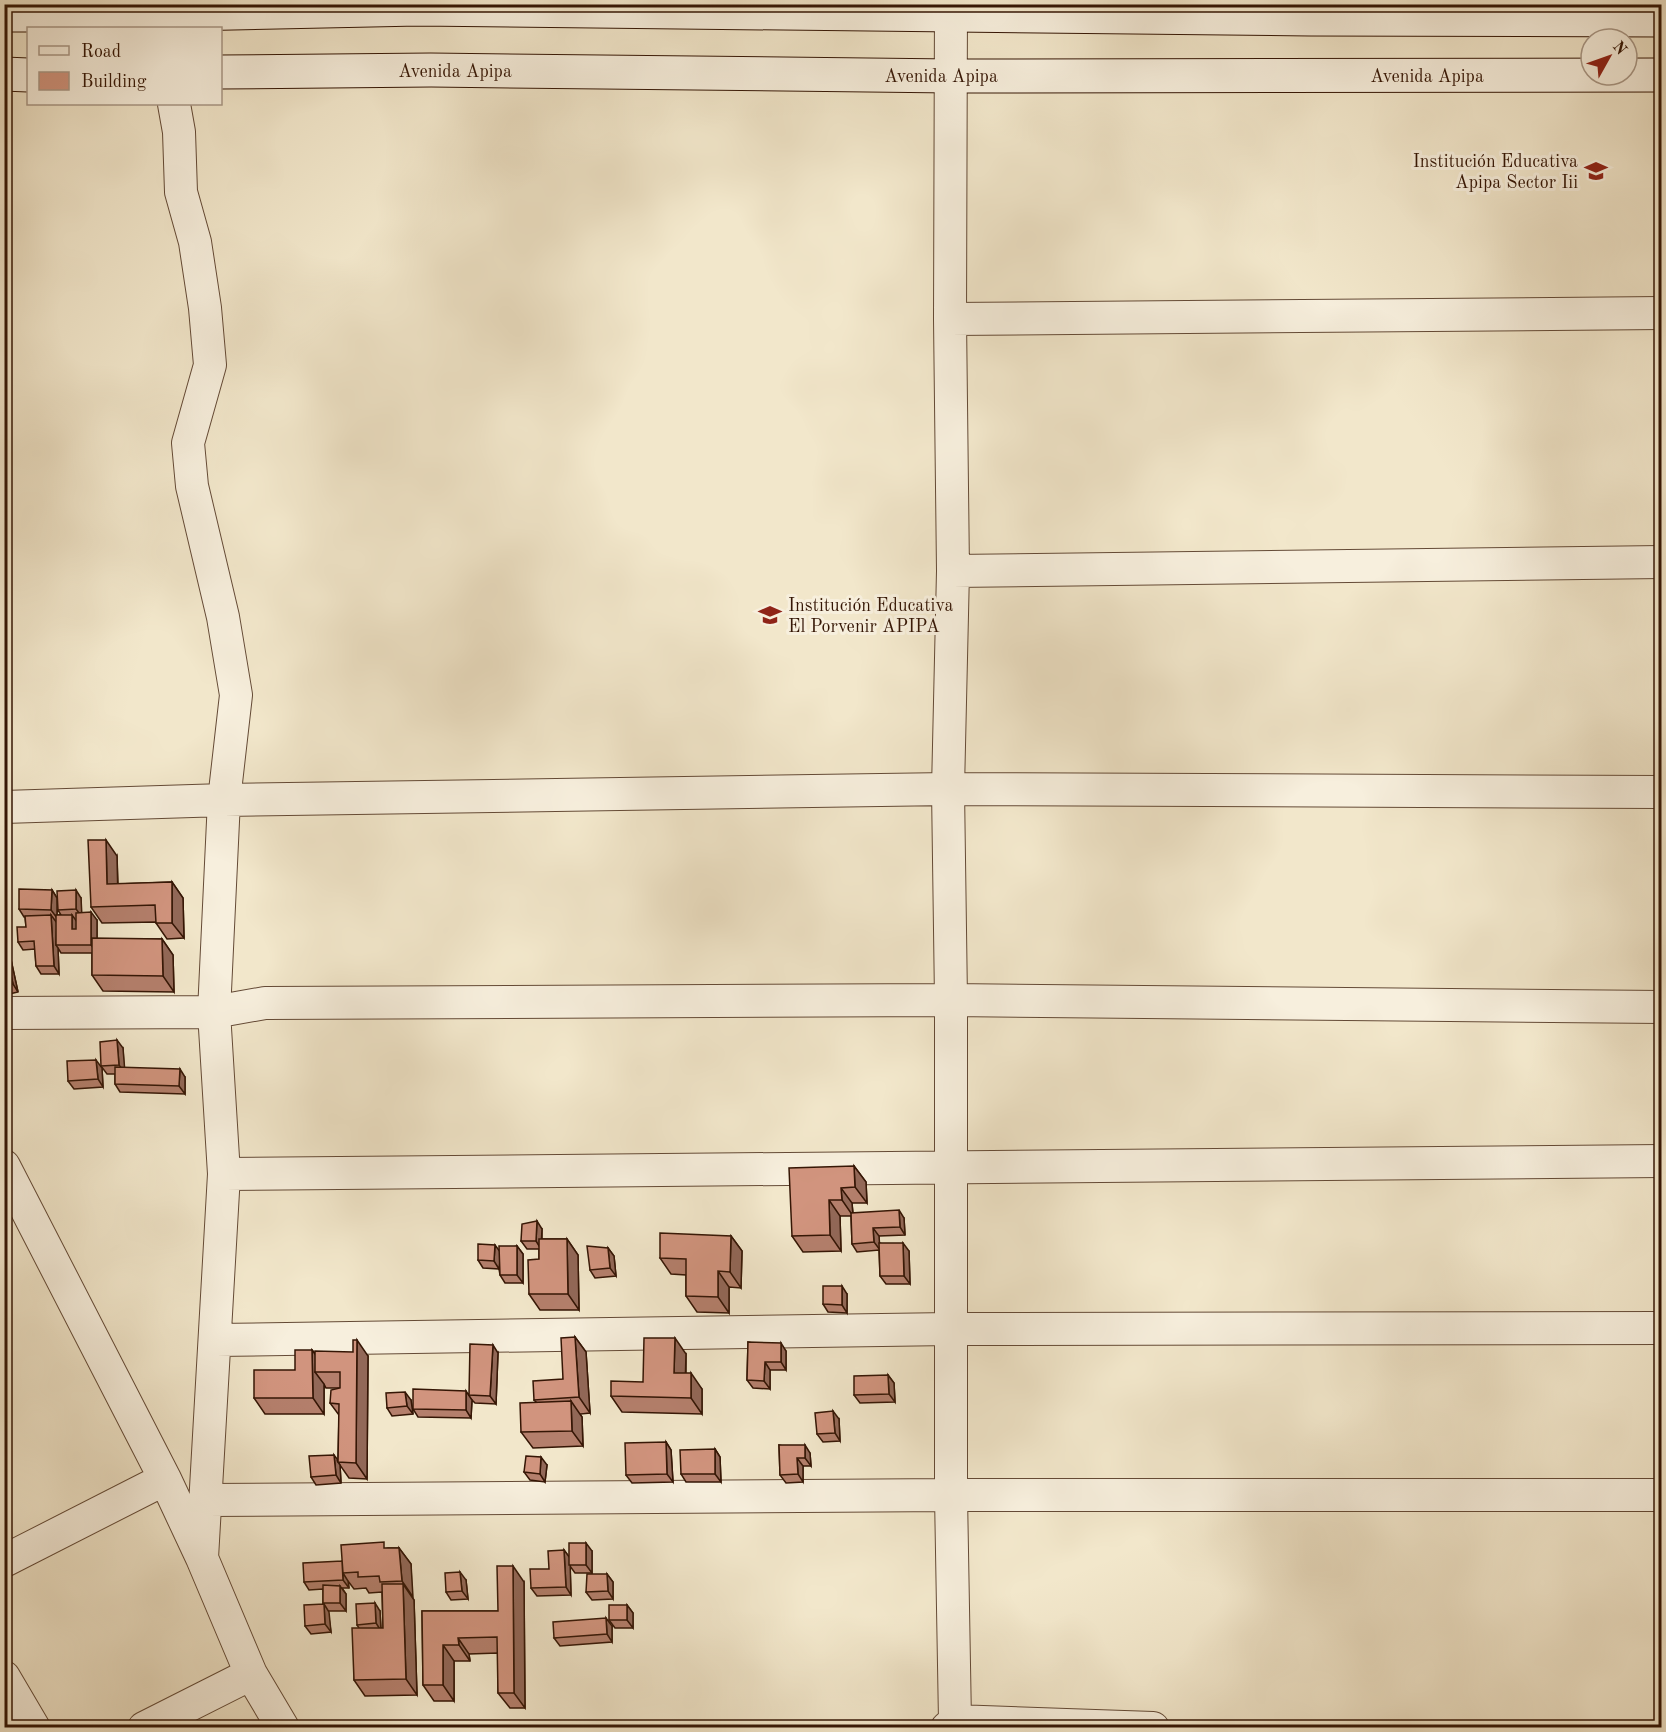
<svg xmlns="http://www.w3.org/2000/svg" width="1666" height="1732" font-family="'Old Standard TT',serif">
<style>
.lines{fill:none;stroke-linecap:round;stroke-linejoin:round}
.street-casing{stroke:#644a36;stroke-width:34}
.secondary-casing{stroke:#351605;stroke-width:35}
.street{stroke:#f7efdd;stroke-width:32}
.secondary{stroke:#f7efdd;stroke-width:33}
.wall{fill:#b47f6c;stroke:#351605;stroke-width:1.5}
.shaded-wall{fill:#926858;stroke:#351605;stroke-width:1.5}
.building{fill:#d1947e;stroke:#351605;stroke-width:1.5}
.labels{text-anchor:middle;stroke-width:6;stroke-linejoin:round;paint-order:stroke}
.street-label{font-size:18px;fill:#351605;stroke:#f7efdd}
.poi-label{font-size:18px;fill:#351605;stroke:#f7efdd;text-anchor:end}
</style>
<rect width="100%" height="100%" fill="#f2e7cb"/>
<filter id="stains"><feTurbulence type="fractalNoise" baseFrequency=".00333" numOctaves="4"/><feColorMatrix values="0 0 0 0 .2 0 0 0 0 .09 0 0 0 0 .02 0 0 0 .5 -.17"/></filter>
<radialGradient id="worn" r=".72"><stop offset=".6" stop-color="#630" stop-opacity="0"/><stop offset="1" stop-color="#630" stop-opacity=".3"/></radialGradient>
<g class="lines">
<g class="street-casing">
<path id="street" d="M174,104L179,132L181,192L195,242L205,308L210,365L188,443L192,486L223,617L236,695L224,800L214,1012L224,1174L202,1558
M950,319L1662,313
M953,571L1662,562
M4,807L224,800L948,789L1662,792
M4,1013L214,1012L265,1003L951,1000L1662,1007
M4,1166L165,1479L202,1558L251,1674L283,1728
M224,1174L1662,1161
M216,1340L950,1329L1662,1328
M206,1500L951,1495H1662
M4,1561L165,1479
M4,1677L34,1728
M955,1721L1153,1728
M144,1728L251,1674
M947,1728L955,1721L951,1495V1000L948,789L953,571L950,319L951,4"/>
</g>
<g class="secondary-casing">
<path id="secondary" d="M4,15H142L418,9L1310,19L1662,20
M220,72L431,70L952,76L1662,75
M4,74L28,75"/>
</g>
<use href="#street" class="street"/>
<use href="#secondary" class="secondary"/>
</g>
<path class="wall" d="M117,856L118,884L172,882L183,898L184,938L167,939L156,923V922L102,923L91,907Z
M52,890L57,898V915H61L58,910L81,898V913L97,920V939H162L173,955L174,992L103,991L92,975V953H61L58,948L59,974H41L36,966L35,949L23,950L18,942L26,927L25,917H24L19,909Z
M4,947L10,955L18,992L5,995Z
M123,1048L124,1068L185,1077V1094L120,1092L115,1084V1074H107L101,1066Z
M102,1068L103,1087L74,1089L68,1081Z
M854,1166L866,1182L867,1203H852L853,1213L904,1218L905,1235L879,1236V1243L909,1251L910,1284H886L880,1276L879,1250L857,1252L852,1244L851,1216H840L841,1251L803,1252L792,1236Z
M542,1229V1239H567L578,1255L579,1310H540L529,1294L539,1259V1249H527L521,1241Z
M731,1236L742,1251L741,1288L729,1287V1313L697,1312L686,1296V1275L671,1274L660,1258Z
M517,1246L523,1254V1283H505L500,1275L499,1269L483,1268L478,1260L499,1250Z
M608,1248L614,1256L616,1276L595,1278L590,1270Z
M847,1294V1313L828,1312L823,1304Z
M575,1337L586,1352L590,1413L580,1414L582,1417L583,1446L533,1448L521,1432L536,1402L534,1400L563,1379Z
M748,1342L786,1351V1370H770V1389L753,1388L747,1380Z
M312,1350L315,1353L368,1356L367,1479L349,1478L340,1465L341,1483L316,1485L311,1477L338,1460L339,1415L330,1403L339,1388H326L324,1384V1414H265L254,1398L295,1370Z
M498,1353L496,1404L475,1403L472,1400L471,1418L418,1417L413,1409L469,1394Z
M686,1354V1373L702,1389V1414L622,1412L611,1396L643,1382Z
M888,1375L894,1383L895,1402L860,1403L854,1395Z
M411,1400L413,1414L392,1416L387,1408Z
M839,1419L840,1441L823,1442L817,1434Z
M666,1442L671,1450L673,1482L632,1483L626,1475Z
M779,1445L810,1453L811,1466H803V1482L786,1483L780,1475Z
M715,1449L720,1457L721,1482H686L681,1474Z
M547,1465L545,1482L530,1480L524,1472Z
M388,1548H399L411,1564L412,1597L414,1600L417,1695L365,1696L354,1680L359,1628L357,1625L380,1611L381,1628H383L382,1592L369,1593L366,1588L354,1589L348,1581L349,1588H342L346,1594V1611H328L331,1632L311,1634L305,1626L323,1604V1589L309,1590L304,1582L342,1561Z
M564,1550L569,1557L592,1551V1573H575L570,1566L571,1595L537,1596L531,1588L549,1569Z
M607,1574L613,1582V1599L592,1600L586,1592Z
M466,1580L468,1599L451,1600L446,1592Z
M524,1582L525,1708H510L498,1693V1653L469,1654L470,1661H454V1701H434L423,1685L422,1611H498Z
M627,1605L633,1613V1628H615L609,1620Z
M612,1626V1642L560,1646L554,1638Z"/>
<path class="shaded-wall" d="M106,840L117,856L118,900L107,884Z
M172,882L183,898L184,938L172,923Z
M52,890L57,898V918L51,910Z
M76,890L81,898L82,917L76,909Z
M91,912L97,920V953L91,945Z
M51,915L57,923L56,945L58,948L59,974L54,966Z
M72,915L78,923V937L72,929Z
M162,939L173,955L174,992L163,976Z
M4,947L10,955L18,992L13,984Z
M117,1040L123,1048L125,1073L119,1065Z
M96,1060L102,1068L103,1087L98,1079Z
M180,1069L185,1077V1094L179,1086Z
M854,1166L866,1182L867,1203L855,1187Z
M841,1188L852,1203L853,1216L842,1200Z
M829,1200L840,1216L841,1251L830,1235Z
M899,1210L904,1218L905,1235L900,1227Z
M537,1221L542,1229L541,1249L536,1241Z
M873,1228L879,1236L880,1250L874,1242Z
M731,1236L742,1251L741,1288L730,1272Z
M567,1239L578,1255L579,1310L568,1294Z
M903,1243L909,1251L910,1284L904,1276Z
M495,1245L501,1253L499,1269L494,1261Z
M517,1246L523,1254V1283L517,1275Z
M608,1248L614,1256L616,1276L610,1268Z
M718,1271L729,1287V1313L718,1297Z
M842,1286L847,1294V1313L842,1305Z
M575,1337L586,1352L590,1413L579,1397Z
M675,1338L686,1354L685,1389L674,1373Z
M357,1340L368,1356L367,1479L356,1463Z
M781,1343L786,1351V1370L781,1362Z
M493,1345L498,1353L496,1404L490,1396Z
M312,1350L323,1365L315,1372L324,1384V1414L313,1398Z
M765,1362L770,1370V1389L764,1381Z
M691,1373L702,1389V1414L691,1398Z
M888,1375L894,1383L895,1402L889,1394Z
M466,1391L472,1400L471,1418L466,1410Z
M405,1392L411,1400L413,1414L407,1406Z
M571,1401L582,1417L583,1446L572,1431Z
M833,1411L839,1419L840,1441L835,1433Z
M666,1442L671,1450L673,1482L667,1474Z
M805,1445L810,1453L811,1466L805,1458Z
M715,1449L720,1457L721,1482L715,1474Z
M334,1455L340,1463L338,1462L340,1465L341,1483L336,1475Z
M541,1457L547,1465L545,1482L540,1474Z
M797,1458L803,1466V1482L798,1474Z
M586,1543L592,1551V1573L586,1565Z
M399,1548L411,1564L413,1597L402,1581Z
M564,1550L570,1558L571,1595L566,1587Z
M513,1566L524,1582L525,1708L514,1693Z
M460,1572L466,1580L468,1599L462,1591Z
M343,1573L348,1581L349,1588L343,1580Z
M607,1574L613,1582V1599L608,1591Z
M403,1584L414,1600L417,1695L406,1679Z
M340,1586L346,1594V1611L340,1603Z
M375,1603L380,1611L381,1631L376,1623Z
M324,1604L329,1612L331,1632L325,1624Z
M627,1605L633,1613V1628L627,1620Z
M606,1618L612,1626V1642L607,1634Z
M458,1638L469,1654L470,1661L459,1645Z
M443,1645L454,1661V1701L443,1685Z"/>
<path class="building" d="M88,840H106L107,884L172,882V923H156L155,905L91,907Z
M19,889L52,890L51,910L19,909Z
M76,890V909L58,910L57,891Z
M91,912V945H56V915H72V929H76V913Z
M51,915L54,966H36L34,941L18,942L17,927H26L25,916Z
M92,938L162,939L163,976L92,975Z
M4,948L13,984L4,986Z
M117,1040L119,1065L101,1066L100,1042Z
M96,1060L98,1079L68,1081L67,1061Z
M115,1067L180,1069L179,1086L115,1084Z
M854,1166L855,1187L841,1188L842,1200H829L830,1235L792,1236L789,1168Z
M899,1210L900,1227L873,1228L874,1242L852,1244L851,1213Z
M537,1221L536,1241H521L522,1224Z
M660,1233L731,1236L730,1272L718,1271V1297L686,1296V1259L660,1258Z
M539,1239H567L568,1294H529L528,1260L539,1259Z
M879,1243H903L904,1276H880Z
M478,1244L495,1245L494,1261L478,1260Z
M499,1246H517V1275H500Z
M587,1246L608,1248L610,1268L590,1270Z
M823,1286H842V1305L823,1304Z
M575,1337L579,1397L534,1400L533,1381L563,1379L561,1338Z
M644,1338H675L674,1373H691V1398L611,1396V1381L643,1382Z
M353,1340H357L356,1463L338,1462L339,1404L330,1403L331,1390L340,1388V1372H315V1351L353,1352Z
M748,1342L781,1343V1362H765L764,1381L747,1380Z
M470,1344L493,1345L490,1396L469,1395Z
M295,1350H312L313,1398H254V1370H295Z
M888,1375L889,1394L854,1395V1376Z
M413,1389L466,1391V1410L413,1409Z
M405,1392L407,1406L387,1408L386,1393Z
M571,1401L572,1431L521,1432L520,1403Z
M833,1411L835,1433L817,1434L815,1413Z
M666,1442L667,1474L626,1475L625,1443Z
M779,1445H805V1458H797L798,1474L780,1475Z
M715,1449V1474H681L680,1450Z
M334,1455L336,1475L311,1477L309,1456Z
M526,1456L541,1457L540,1474L524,1472Z
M384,1542V1548H399L402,1581L380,1582L379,1576L358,1577V1572L343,1573L341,1545Z
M569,1543H586V1565H569Z
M564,1550L566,1587L531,1588L530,1569H549L548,1551Z
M342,1561L343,1580L304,1582L303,1563Z
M497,1566H513L514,1693H498L497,1637L458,1638L459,1645H443V1685H423L422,1611H498Z
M460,1572L462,1591L446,1592L445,1573Z
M587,1574H607L608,1591L586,1592Z
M382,1584H403L406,1679L354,1680L352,1628H383Z
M323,1585L340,1586V1603H323Z
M375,1603L376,1623L357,1625L356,1604Z
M324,1604L325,1624L305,1626L304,1605Z
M609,1605H627V1620H609Z
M606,1618L607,1634L554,1638L553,1622Z"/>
<defs>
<g id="school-bare" transform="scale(1.8)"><path d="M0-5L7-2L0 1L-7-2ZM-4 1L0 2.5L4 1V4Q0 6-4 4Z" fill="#8f2418" stroke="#f7efdd" stroke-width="2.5" paint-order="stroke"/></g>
</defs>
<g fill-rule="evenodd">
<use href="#school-bare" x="1596" y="171"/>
<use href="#school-bare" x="770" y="615"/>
</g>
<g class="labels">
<g class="street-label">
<text x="455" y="77">Avenida Apipa</text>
<text x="941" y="82">Avenida Apipa</text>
<text x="1427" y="82">Avenida Apipa</text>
</g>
<g class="poi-label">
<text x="1578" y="167">Institución Educativa<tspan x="1578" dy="21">Apipa Sector Iii</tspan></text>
<text x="788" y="611" text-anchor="start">Institución Educativa<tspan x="788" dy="21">El Porvenir APIPA</tspan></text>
</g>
</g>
<rect width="1666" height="1732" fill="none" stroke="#f2e7cb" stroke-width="24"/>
<rect x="6" y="6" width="1654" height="1720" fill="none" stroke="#351605" stroke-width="3"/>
<rect x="12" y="12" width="1642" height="1708" fill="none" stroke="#351605" stroke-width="1.5"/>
<rect x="27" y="27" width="195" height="78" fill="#f7efdd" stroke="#a99887" stroke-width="1.5"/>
<rect x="39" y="46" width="30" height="9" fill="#f7efdd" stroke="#a99887" stroke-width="1.5"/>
<text x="81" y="57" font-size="18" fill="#351605">Road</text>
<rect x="39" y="72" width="30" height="18" fill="#d1947e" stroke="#a99887" stroke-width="1.5"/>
<text x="81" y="87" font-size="18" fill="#351605">Building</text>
<g transform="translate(1609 57) rotate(50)"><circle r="28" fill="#f7efdd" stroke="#a99887" stroke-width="1.5"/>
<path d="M0-4.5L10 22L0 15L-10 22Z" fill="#8f2418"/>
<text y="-9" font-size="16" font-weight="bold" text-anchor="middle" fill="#351605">N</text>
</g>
<rect width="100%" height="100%" filter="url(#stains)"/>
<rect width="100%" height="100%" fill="url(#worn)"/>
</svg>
